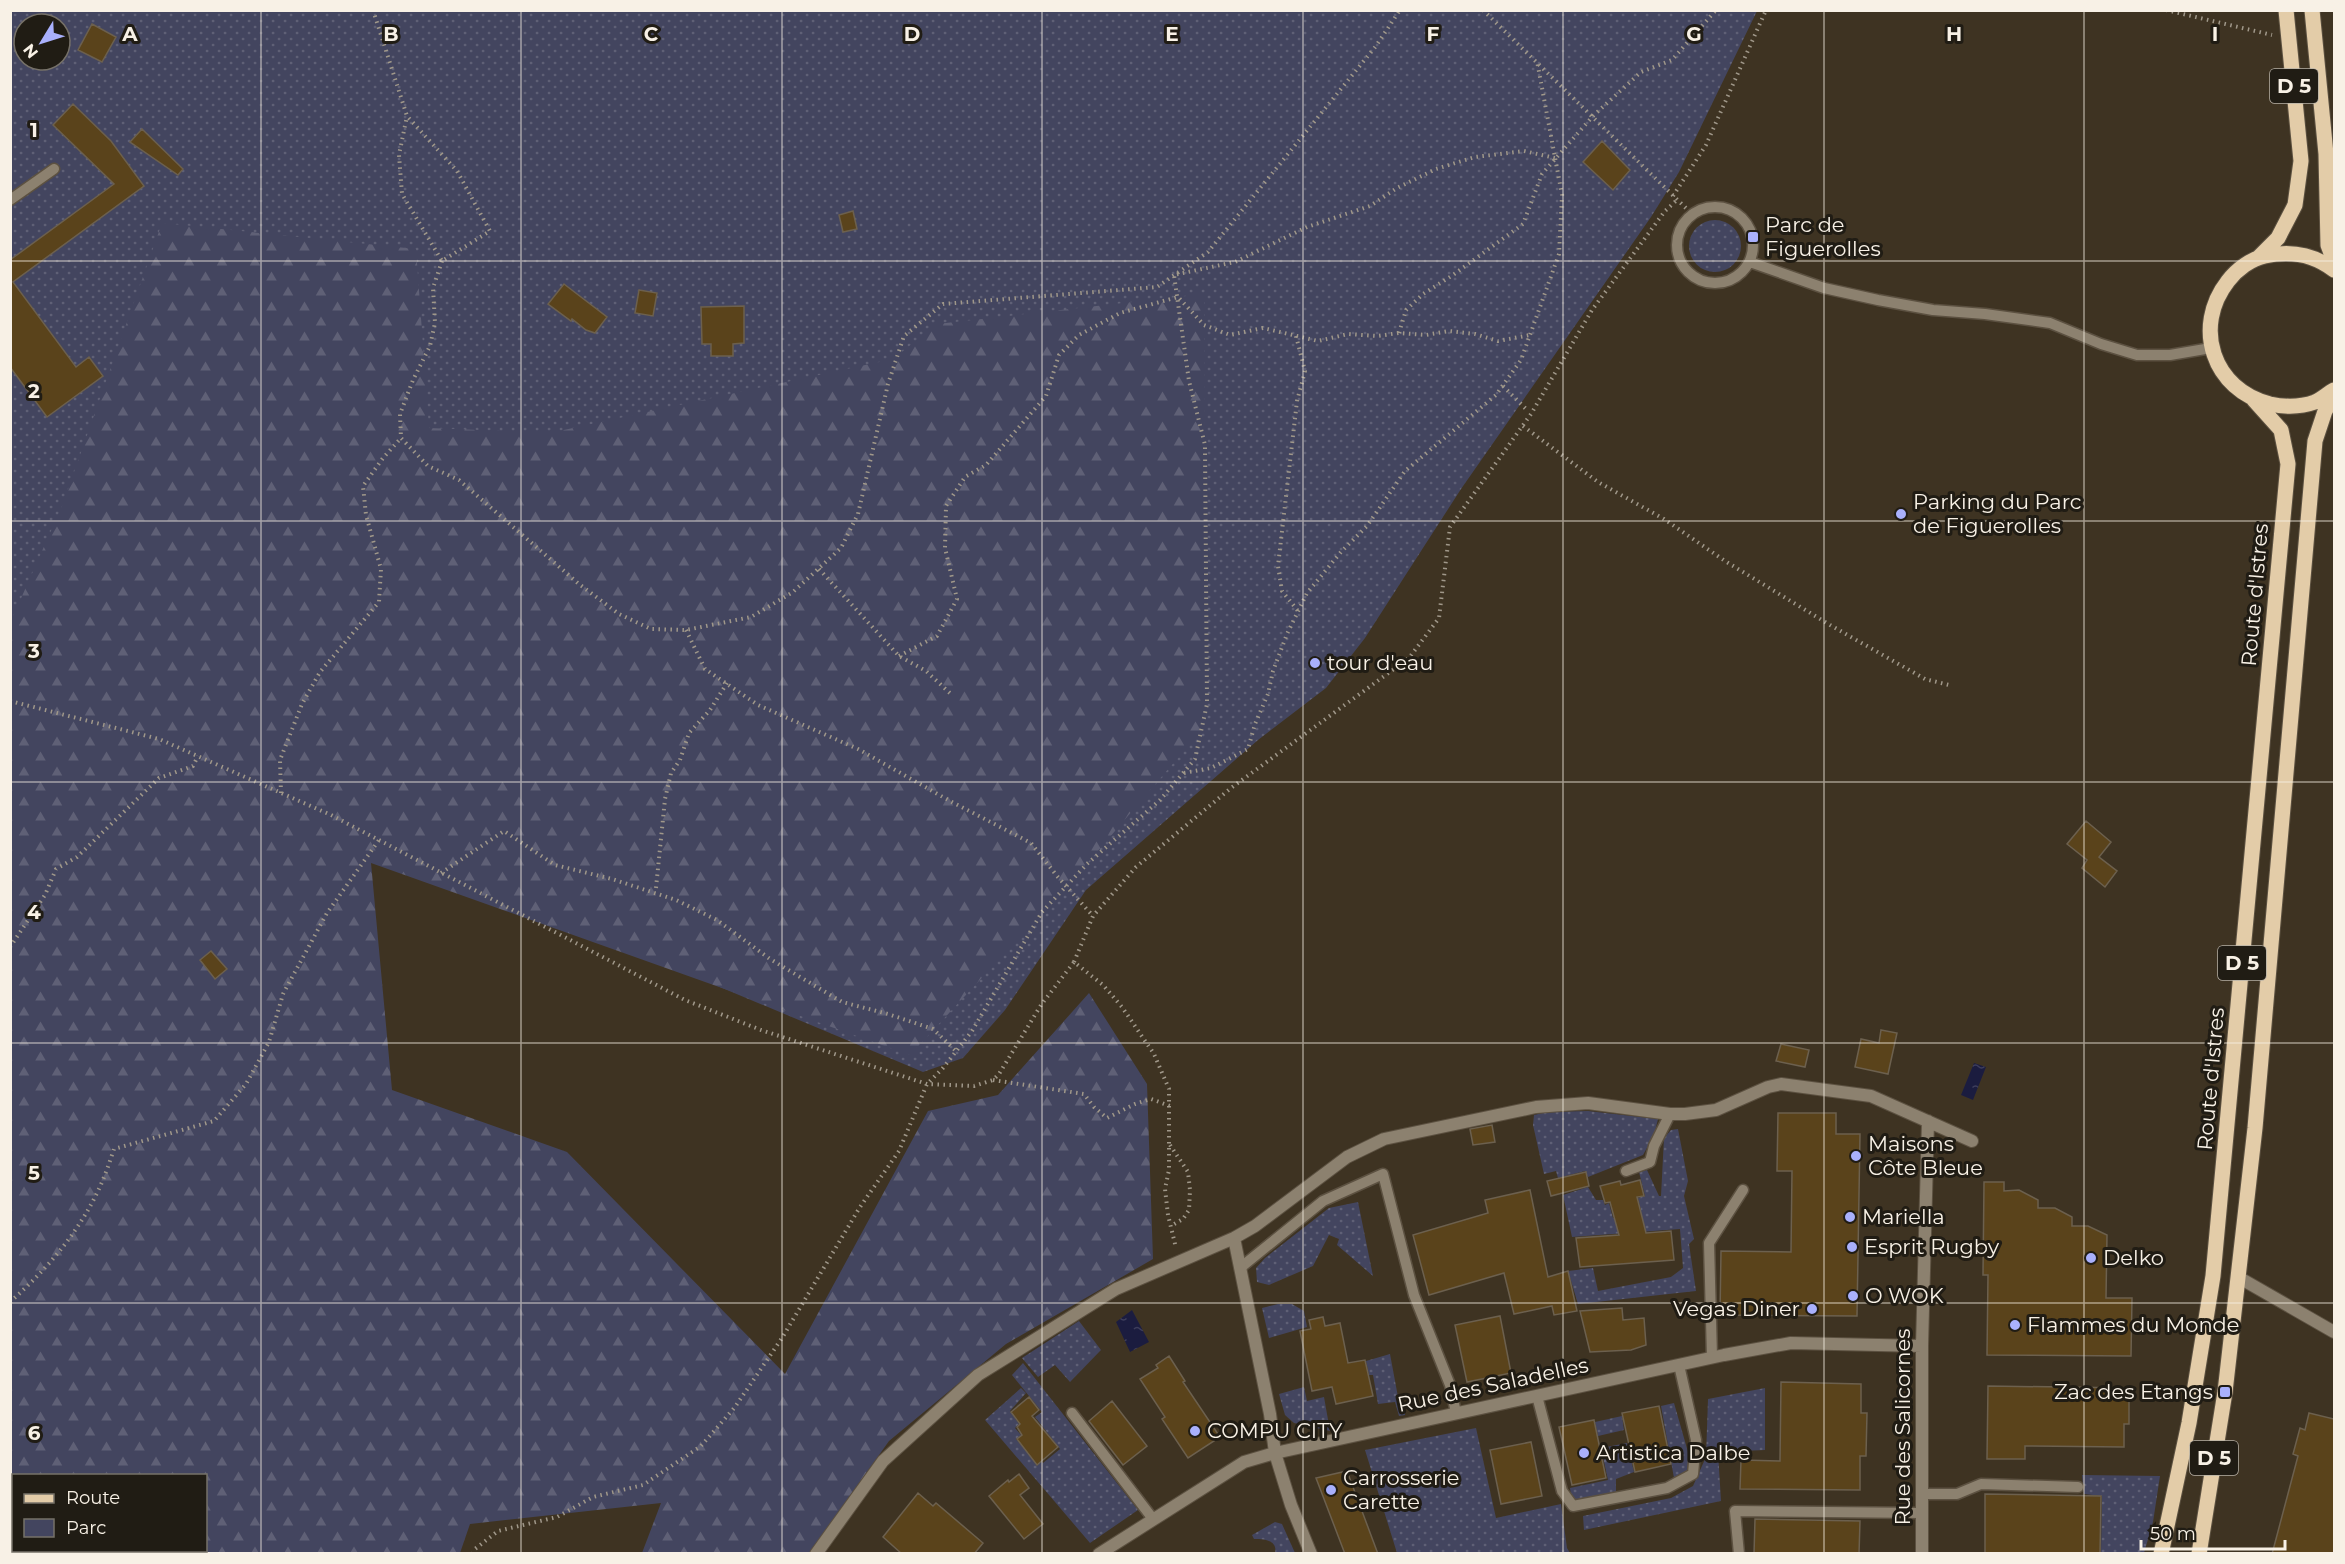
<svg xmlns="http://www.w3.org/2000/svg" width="2345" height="1564" font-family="Montserrat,sans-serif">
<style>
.green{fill:url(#green-dots);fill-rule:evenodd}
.forest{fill:url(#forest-firs);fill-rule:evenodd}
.water{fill:url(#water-ripples)}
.building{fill:#5a431b;stroke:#6c604e;stroke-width:1.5}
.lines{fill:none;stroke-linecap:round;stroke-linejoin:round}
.lane-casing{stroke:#5c5141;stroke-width:13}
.street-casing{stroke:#5c5141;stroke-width:14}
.primary-casing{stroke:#5c5141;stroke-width:17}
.path{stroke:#a0988a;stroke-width:4;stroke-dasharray:1.5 4.5;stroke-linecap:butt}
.lane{stroke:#8c816f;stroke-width:10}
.street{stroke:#8c816f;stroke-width:12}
.primary{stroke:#e3cca8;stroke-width:15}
.grid{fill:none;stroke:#f8f1e6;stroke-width:1.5;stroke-opacity:0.55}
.poi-dot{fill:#a9b0fc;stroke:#201c14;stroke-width:2}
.labels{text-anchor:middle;stroke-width:6;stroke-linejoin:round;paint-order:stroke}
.shield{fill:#201c14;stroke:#b7b1a7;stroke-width:1.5}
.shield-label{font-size:20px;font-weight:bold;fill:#f8f1e6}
.poi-label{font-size:21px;fill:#f8f1e6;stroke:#201c14;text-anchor:start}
.street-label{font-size:21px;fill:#f8f1e6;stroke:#201c14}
.grid-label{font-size:20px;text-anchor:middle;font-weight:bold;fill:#f8f1e6;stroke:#201c14;stroke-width:6;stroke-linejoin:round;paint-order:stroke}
</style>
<defs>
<pattern id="green-dots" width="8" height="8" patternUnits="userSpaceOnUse" patternTransform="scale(1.5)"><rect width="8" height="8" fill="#43455f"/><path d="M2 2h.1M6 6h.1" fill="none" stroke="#5f6076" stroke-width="1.8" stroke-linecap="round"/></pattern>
<pattern id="forest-firs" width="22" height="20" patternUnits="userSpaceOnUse" patternTransform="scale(1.5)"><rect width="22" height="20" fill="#43455f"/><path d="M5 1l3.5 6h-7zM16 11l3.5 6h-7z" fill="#5f6076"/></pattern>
<pattern id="water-ripples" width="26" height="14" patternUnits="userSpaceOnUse" patternTransform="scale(1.5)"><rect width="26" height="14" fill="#1b1c3f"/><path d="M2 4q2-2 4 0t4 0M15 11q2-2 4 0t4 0" fill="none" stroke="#3d3d5b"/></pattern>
</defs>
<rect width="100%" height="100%" fill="#3e3322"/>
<path class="green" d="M10,11H1757L1679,172L1651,217L1461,489L1365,638L1326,688L1258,740L1086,890L1005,1010L963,1058L923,1072L11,690ZM24,24H60V60H24Z
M1689 246a26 26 0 1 1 52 0a26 26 0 1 1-52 0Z
M1588,1111L1658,1119L1654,1135L1643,1155L1588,1177L1585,1171L1558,1178L1556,1171L1544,1174L1533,1125L1534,1115L1547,1112Z
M1678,1129L1688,1181L1684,1196L1694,1239L1689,1244L1696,1291L1578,1304L1568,1271L1593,1268L1598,1291L1671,1277L1683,1268L1680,1229L1572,1237L1563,1195L1588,1187L1596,1200H1603L1605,1205L1609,1203L1613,1218L1641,1210L1638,1198L1645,1196L1639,1172L1647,1170L1659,1196H1661L1664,1138L1671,1130Z
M1358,1202L1373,1276L1337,1245L1339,1239L1329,1235L1313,1266L1269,1285L1257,1282L1256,1268L1265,1258L1329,1208Z
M1278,1304H1292L1304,1311L1307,1327L1269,1338L1262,1308Z
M1079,1321L1101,1350L1070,1382L1055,1365L1038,1377L1022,1358Z
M1390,1354L1398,1397L1402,1396L1405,1415L1399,1416L1395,1402L1378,1404L1373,1375H1369L1366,1361Z
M1023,1363L1138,1510L1090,1543L985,1420L1021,1388L1026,1393L1010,1411L1019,1424L1015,1428L1021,1435L1016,1439L1023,1447L1028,1443L1043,1463L1060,1449L1035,1417L1042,1412L1012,1375Z
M1304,1387L1307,1401L1324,1397L1330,1431L1294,1423L1285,1415L1279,1394Z
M1765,1388V1450L1718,1452L1721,1501L1584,1530L1583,1516L1671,1498L1693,1486L1706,1457L1708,1399Z
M1674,1403L1690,1459L1686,1475L1674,1478L1661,1406Z
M1622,1416L1624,1430L1598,1436L1595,1422Z
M1476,1428L1496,1518L1561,1504L1567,1548L1570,1553H1397L1365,1450Z
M1627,1443L1634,1472L1616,1479V1493L1572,1502L1570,1488L1608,1480L1601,1448Z
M2082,1475L2160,1476L2153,1522L2144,1553H2101L2102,1496L2084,1494Z
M1275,1522L1282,1524L1295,1553H1275C1278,1540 1264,1539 1254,1539L1252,1535Z"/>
<path class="forest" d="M162,223L416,249L429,428L550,433L893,359L937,324L1204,294L1207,724L1072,881L910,1055L371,863L392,1090L567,1152L785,1374L928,1111L998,1095L1089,993L1147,1084L1153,1259L1006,1344L889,1441L809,1553H642L661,1503L470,1524L460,1553L11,1554V621L62,506ZM14,1476H206V1550H14Z"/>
<path class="water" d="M1974,1063L1986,1067L1973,1100L1961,1095Z
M1132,1310L1149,1342L1130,1352L1116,1322Z"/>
<path class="building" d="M92,24L116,37L102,62L78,50Z
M73,104L111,141L144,186L13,282L76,367L89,357L103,376L47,417L10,367V260L114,184L53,125Z
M142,129L183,169L178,175L130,142Z
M1602,141L1630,170L1613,190L1583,162Z
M853,211L857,229L843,232L839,215Z
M564,284L607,317L595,333L586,330L572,319L571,321L548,304Z
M639,290L657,293L653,316L635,313Z
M744,306V343L733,344V356H711V344H702L701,307Z
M2086,821L2111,842L2099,857L2117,871L2105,887L2082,868L2087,860L2067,844Z
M211,951L227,969L215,979L200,960Z
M1881,1030L1897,1033L1888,1074L1855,1067L1861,1039L1879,1043Z
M1781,1044L1809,1050L1805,1067L1776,1061Z
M1778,1113H1836V1134H1860L1857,1316L1720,1315L1721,1251L1791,1252L1792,1171H1777Z
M1492,1125L1495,1142L1473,1145L1470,1129Z
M1586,1172L1589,1186L1551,1196L1547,1181Z
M1640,1180L1644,1196L1637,1197L1646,1233L1671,1231L1674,1260L1580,1267L1576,1238L1619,1235L1610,1202L1605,1203L1600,1186L1620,1181L1621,1185Z
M1984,1182H2004V1191L2019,1190L2038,1200V1208H2055L2072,1217V1226H2088L2107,1235L2106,1298H2132L2131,1356L1987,1355L1988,1275H1983Z
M1530,1190L1548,1277L1568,1271L1577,1311L1554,1315L1552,1306L1514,1314L1504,1273L1429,1295L1413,1235L1488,1213L1485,1200Z
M1622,1308L1623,1320L1644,1318L1646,1345L1631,1350L1590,1352L1580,1311Z
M1500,1316L1511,1373L1467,1382L1455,1325Z
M1323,1317L1325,1326L1340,1323L1348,1363L1365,1360L1373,1396L1336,1404L1332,1387L1312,1391L1300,1331L1311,1329L1309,1320Z
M1169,1356L1185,1381L1183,1382L1220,1437L1188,1458L1162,1419L1165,1417L1140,1379L1158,1368L1156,1365Z
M1781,1382L1861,1384V1413H1867L1866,1456H1860V1490L1740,1489L1741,1460L1780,1461Z
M1988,1386L2129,1388V1424H2124V1447L2025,1446V1459H1987Z
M1029,1397L1039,1410L1032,1416L1058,1447L1037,1465L1017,1439L1022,1435L1017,1427L1020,1424L1011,1412Z
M1112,1401L1147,1446L1123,1465L1089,1421Z
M1659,1406L1671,1464L1635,1472L1622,1413Z
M2309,1413L2334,1419V1554H2272L2298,1456L2293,1454L2300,1428L2305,1430Z
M1594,1420L1606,1478L1572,1485L1559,1427Z
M1531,1442L1542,1496L1501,1504L1490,1450Z
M1347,1471L1378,1554H1345L1316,1478Z
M1019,1474L1029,1488L1020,1495L1043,1524L1024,1539L989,1496L1008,1480L1009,1482Z
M918,1493L933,1506L936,1503L983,1543L974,1554H902L883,1537Z
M1985,1494L2101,1496L2100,1554H1985Z
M1755,1519L1860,1521L1859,1554H1754Z"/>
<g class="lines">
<g class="lane-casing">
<path id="lane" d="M10,200L54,169
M1677 245a38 38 0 1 1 76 0a38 38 0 1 1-76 0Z
M1750,262L1824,288L1878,300L1933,310L1985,314L2050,323L2101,344L2137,355H2170L2211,348
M1626,1171L1650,1162L1654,1146L1670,1114
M1240,1268L1323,1201L1383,1174L1414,1295L1450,1385L1456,1413
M1712,1357L1709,1243L1743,1190
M1537,1396L1562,1491L1573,1506L1667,1488L1693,1474L1696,1440L1679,1365
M1072,1413L1153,1519
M1922,1494H1957L1981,1484L2078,1487
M1739,1554L1735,1511L1922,1513"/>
</g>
<g class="street-casing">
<path id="street" d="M1234,1238L1270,1414L1275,1453L1291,1505L1311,1554
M2238,1277L2334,1332
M816,1554L883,1461L978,1375L1116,1289L1234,1238L1255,1226L1347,1157L1384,1139L1536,1107L1588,1103L1670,1114H1685L1716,1110L1768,1087L1781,1084L1871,1096L1972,1141
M1099,1554L1244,1462L1275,1453L1724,1355L1791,1343L1922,1346
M1922,1554V1346L1928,1121"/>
</g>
<g class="primary-casing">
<path id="primary" d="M2312,10L2326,154L2328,245L2334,261
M2259,257L2278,238L2295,205L2301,161L2286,10
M2334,270C2313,254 2291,250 2265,256C2251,259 2237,269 2228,281C2192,327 2213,390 2270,404C2284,407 2301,407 2315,402C2322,399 2328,393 2334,390
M2161,1554L2189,1423L2213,1276L2288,464L2281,430L2254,400
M2199,1554L2225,1392L2255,1128L2315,441L2325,411L2334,395"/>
</g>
<path class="path" d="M373,10L407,116L457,171L490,231L442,261L402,194L399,155L407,116
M1483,10L1692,214
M2166,10L2272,35
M1673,196L1706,145L1766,10
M442,261L433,288L435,323L430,346L413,380L400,414L401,438L428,466L459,480L579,584L619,614L651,629L686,630L751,617L793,592L841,548L858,514L888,384L904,336L943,304L1157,287L1208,252L1376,46L1400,10
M1399,333L1406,310L1423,294L1453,275L1523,224L1542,174L1593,116L1641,72L1672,60L1716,10
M1296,336L1305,371L1297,401L1278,566L1282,591L1298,611
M1503,386L1526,409
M1523,426L1598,482L1664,519L1725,561L1830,625L1925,679L1949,685
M819,569L899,656L926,671L952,695
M686,630L705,669L758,705L858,749L950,801L1031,843L1057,876L1093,916
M899,656L937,636L957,599L945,548L946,506L965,477L986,465L1046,396L1059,355L1079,335L1120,313L1178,297L1204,325L1230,335L1263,328L1318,341L1348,334L1377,336L1399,333L1426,335L1449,331L1475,334L1498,341L1530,335
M10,701L159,739L331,815L685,1000L761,1030L927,1084L974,1086L993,1080L999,1074L1041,1005L1074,962L1103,985L1122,1007L1154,1054L1169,1089V1170L1165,1189L1168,1215L1176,1248
M1184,773L1211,768L1248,749L1255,724L1268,694L1273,671L1287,634L1307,593L1341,552L1367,526L1405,471L1496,395L1521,360L1559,254L1562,195L1537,61
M281,793L280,760L302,704L320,672L379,602L381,569L366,515L363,486L383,458L401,438
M441,873L504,831L555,865L612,879L676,900L717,920L770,959L842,1002L888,1014L933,1029L956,1051
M656,888L665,799L671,773L680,760L689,733L710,710L727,683
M10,947L45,895L56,869L77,857L159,778L193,766L198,756
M1074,962L1093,916L1136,867L1231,788L1409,658L1439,618L1450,527L1531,414L1592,310L1665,211L1677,200
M993,1080L1084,1094L1094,1107L1107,1118L1135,1104L1151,1099L1170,1106
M1170,1145L1188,1172L1190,1190L1189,1210L1183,1219L1171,1226
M10,1302C45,1271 76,1236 97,1193C104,1179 109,1164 114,1149L214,1121L246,1084L269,1042L283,994L327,913L379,840
M10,1534L14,1535
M57,1550L60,1554
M473,1554L475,1549L498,1531L557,1517L593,1497L643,1485L701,1446L735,1407L782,1338L860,1207L899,1151L927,1084L943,1068L972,1031L1042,912L1087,864L1160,800L1195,759L1207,704L1205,445L1189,381L1174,275L1235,262L1307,227L1370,206L1397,188L1436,169L1475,157L1524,151L1555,158"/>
<use href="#lane" class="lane"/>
<use href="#street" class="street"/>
<use href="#primary" class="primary"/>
</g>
<path class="grid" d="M261,10V1554M521,10V1554M782,10V1554M1042,10V1554M1303,10V1554M1563,10V1554M1824,10V1554M2084,10V1554M10,261H2334M10,521H2334M10,782H2334M10,1043H2334M10,1303H2334"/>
<g class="poi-dot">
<rect x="1747" y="231" width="12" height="12" rx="3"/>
<circle cx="1901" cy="514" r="6"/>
<circle cx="1315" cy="663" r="6"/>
<circle cx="1856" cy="1156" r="6"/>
<circle cx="1850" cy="1217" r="6"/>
<circle cx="1852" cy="1247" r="6"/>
<circle cx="2091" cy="1258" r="6"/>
<circle cx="1853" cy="1296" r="6"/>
<circle cx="1812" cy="1309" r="6"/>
<circle cx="2015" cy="1325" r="6"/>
<rect x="2219" y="1386" width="12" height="12" rx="3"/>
<circle cx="1195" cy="1431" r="6"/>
<circle cx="1584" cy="1453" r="6"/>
<circle cx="1331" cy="1490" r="6"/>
</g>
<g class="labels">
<g class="shield">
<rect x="2270" y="69" width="48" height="34" rx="4.5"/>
<rect x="2218" y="946" width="48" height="34" rx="4.5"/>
<rect x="2190" y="1441" width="48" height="34" rx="4.5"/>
</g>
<g class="shield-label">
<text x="2294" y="93">D 5</text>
<text x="2242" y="970">D 5</text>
<text x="2214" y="1465">D 5</text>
</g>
<g class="poi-label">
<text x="1765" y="232">Parc de<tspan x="1765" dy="24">Figuerolles</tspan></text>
<text x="1913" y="509">Parking du Parc<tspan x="1913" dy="24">de Figuerolles</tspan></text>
<text x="1327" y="670">tour d'eau</text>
<text x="1868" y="1151">Maisons<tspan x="1868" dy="24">Côte Bleue</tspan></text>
<text x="1862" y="1224">Mariella</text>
<text x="1864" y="1254">Esprit Rugby</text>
<text x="2103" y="1265">Delko</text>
<text x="1865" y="1303">O WOK</text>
<text x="1800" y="1316" text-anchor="end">Vegas Diner</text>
<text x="2027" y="1332">Flammes du Monde</text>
<text x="2213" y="1399" text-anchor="end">Zac des Etangs</text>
<text x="1207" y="1438">COMPU CITY</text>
<text x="1596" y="1460">Artistica Dalbe</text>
<text x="1343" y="1485">Carrosserie<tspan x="1343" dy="24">Carette</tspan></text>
</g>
<g class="street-label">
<text transform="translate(2255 595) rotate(-85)" y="7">Route d'Istres</text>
<text transform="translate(2211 1079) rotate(-85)" y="7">Route d'Istres</text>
<text transform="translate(1493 1385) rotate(-12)" y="7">Rue des Saladelles</text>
<text transform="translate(1903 1427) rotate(-90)" y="7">Rue des Salicornes</text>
</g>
</g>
<g class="grid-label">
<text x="130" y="41">A</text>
<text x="391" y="41">B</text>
<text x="651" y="41">C</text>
<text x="912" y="41">D</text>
<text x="1172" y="41">E</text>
<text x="1433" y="41">F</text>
<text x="1694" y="41">G</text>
<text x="1954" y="41">H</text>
<text x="2215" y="41">I</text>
<text x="34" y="137">1</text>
<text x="34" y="398">2</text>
<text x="34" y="658">3</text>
<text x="34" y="919">4</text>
<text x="34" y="1180">5</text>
<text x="34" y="1440">6</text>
</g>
<rect width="2345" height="1564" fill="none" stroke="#f8f1e6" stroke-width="24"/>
<rect x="12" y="1474" width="195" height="78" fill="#201c14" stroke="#767168" stroke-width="1.5"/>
<rect x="24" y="1494" width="30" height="9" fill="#e3cca8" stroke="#767168" stroke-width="1.5"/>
<text x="66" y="1504" font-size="18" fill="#f8f1e6">Route</text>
<rect x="24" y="1519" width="30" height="18" fill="#43455f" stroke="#767168" stroke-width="1.5"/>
<text x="66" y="1534" font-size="18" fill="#f8f1e6">Parc</text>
<g transform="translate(42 42) rotate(232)"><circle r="28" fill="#201c14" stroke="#767168" stroke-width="1.5"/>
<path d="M0-4.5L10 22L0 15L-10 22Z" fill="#a9b0fc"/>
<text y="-9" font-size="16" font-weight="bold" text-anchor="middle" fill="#f8f1e6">N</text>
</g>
<path d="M2141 1540v9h144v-9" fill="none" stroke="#f8f1e6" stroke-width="3"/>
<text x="2150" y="1540" font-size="18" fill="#f8f1e6" stroke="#201c14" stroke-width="4.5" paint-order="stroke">50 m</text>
</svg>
